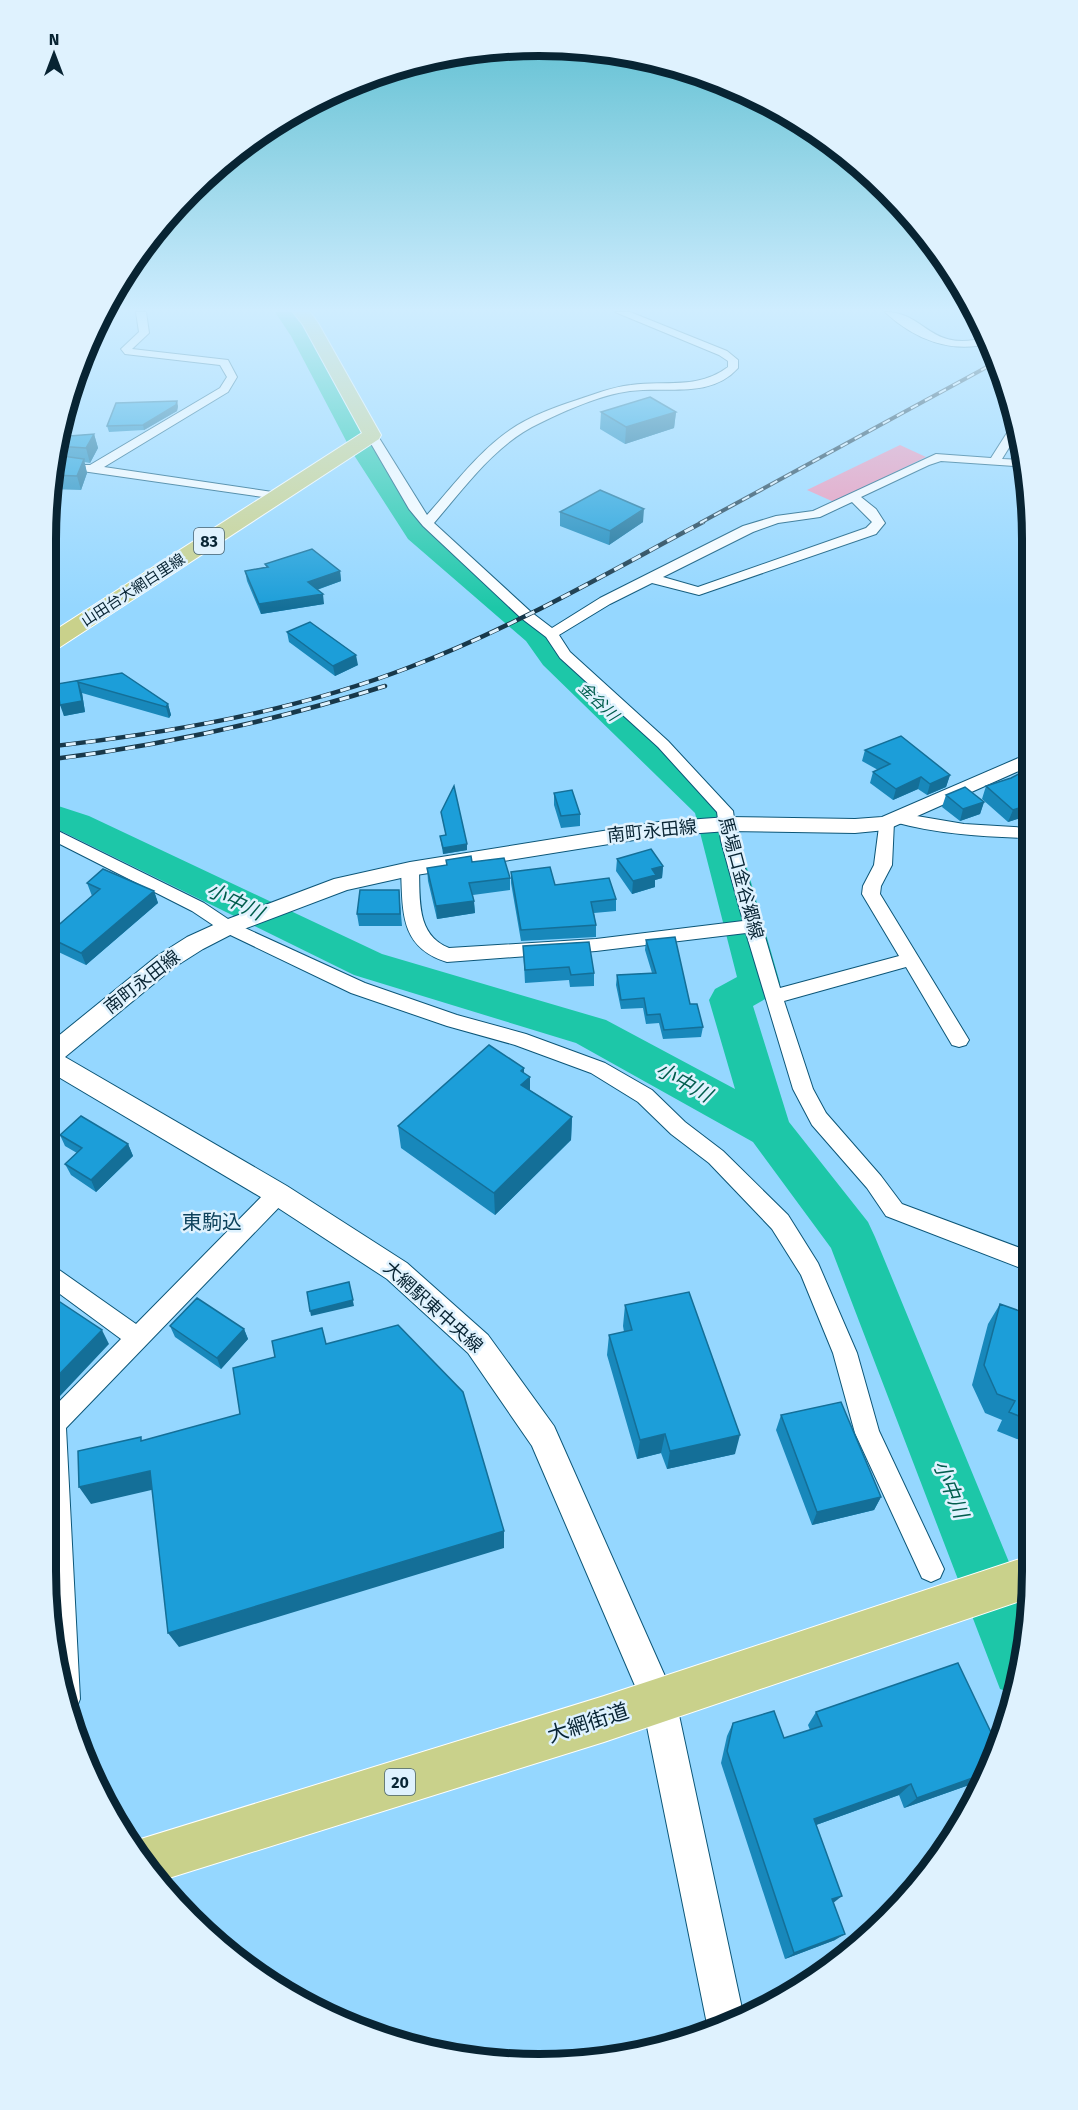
<svg xmlns="http://www.w3.org/2000/svg" width="1078" height="2110" font-family="'Fira Sans','Noto Sans JP',sans-serif">
<style>
.green{fill:#ef91b5}
.lines{fill:none;stroke-linecap:round;stroke-linejoin:round}
.river{fill:#1dc7a8;fill-rule:evenodd}
.minor-casing{stroke:#0c5678;stroke-width:2}
.tertiary-casing{stroke:#0c5678;stroke-width:2}
.primary-casing{stroke:#fff;stroke-width:2}
.minor{fill:#fff;fill-rule:evenodd}
.tertiary{fill:#fff;fill-rule:evenodd}
.primary{fill:#c9d18b;fill-rule:evenodd}
.rail-far1-casing{stroke:#18384a;stroke-width:4}
.rail-casing{stroke:#18384a;stroke-width:4.5}
.rail-far1{stroke:#dff2fe;stroke-width:2;stroke-dasharray:8;stroke-linecap:butt}
.rail{stroke:#dff2fe;stroke-width:3;stroke-dasharray:10;stroke-linecap:butt}
.wall{fill:#1888bb}
.shaded-wall{fill:#146f98}
.building{fill:#1c9ed9;stroke:#146f98;stroke-width:1.5}
.labels{text-anchor:middle;stroke-width:5;stroke-linejoin:round;paint-order:stroke}
.far-street-label{font-size:15px;fill:#082433;stroke:#dff2fe}
.shield{fill:#dff2fe;stroke:#486270;stroke-width:1.5}
.shield-label{font-size:16px;font-weight:bold;fill:#082433}
.far-water-label{font-size:16px;font-style:italic;fill:#015d4d;stroke:#dff2fe}
.street-label{font-size:18px;fill:#082433;stroke:#dff2fe}
.water-label{font-size:20px;font-style:italic;fill:#015d4d;stroke:#dff2fe}
.neighbourhood-label{font-size:20px;fill:#0c415b;stroke:#dff2fe}
.near-street-label{font-size:21px;fill:#082433;stroke:#dff2fe}
.rim{fill:none;stroke:#082433;stroke-width:8}
</style>
<rect width="100%" height="100%" fill="#95d7ff"/>
<path class="green" d="M900,445L926,457L834,502L807,490Z"/>
<g class="lines">
<path class="river" d="M275,312H297L313,336L378,452L428,527L548,627L565,651L725,801L730,809L780,983L774,994L753,1006L789,1122L868,1222L875,1237L1030,1613L1017,1695L1000,1689L831,1248L753,1142L576,1043L354,975L63,832L46,827V802L89,816L382,954L606,1020L735,1089L709,1000L715,989L737,977L695,813L543,665L526,641L408,539L352,452L291,336Z"/>
<g class="minor-casing">
<path id="minor" d="M136,312H146L149,333L132,349L228,360L237,377L228,392L104,467L279,493L283,494V500L82,471V465H90L220,388L227,377L220,365L125,354L121,349L139,332Z
M615,312H630L727,351L738,360V368C710,399 667,386 630,391C600,395 567,410 540,423C496,443 465,487 434,523L531,612L552,628L600,598L743,526L776,516L813,511L936,454L991,458L1012,425L1015,424L1018,433L1002,459L1025,460L1027,467L941,461L929,465L861,497L876,509L885,523L876,534L699,595L652,583L610,604L559,635L570,652L668,741L733,811L737,841L780,988L899,956L862,894L863,886L874,865L880,819H891L893,814L899,813L964,824L1030,828V838C984,837 938,834 894,822L892,865L881,886L880,894L966,1035L969,1040L966,1045L959,1047L952,1045L906,967L784,1001L813,1089L826,1113L881,1176L902,1204L1031,1252V1272L886,1216L867,1188L812,1125L793,1089L746,933L596,951L447,962C399,947 403,911 401,869L410,863L419,869C420,899 416,935 449,948L596,939L743,921L721,841L717,812L658,747L560,658L546,637L521,618L423,526L409,509L366,435L376,433L427,515C453,486 478,452 510,430C530,416 555,407 577,400C595,394 612,387 631,385C666,380 697,390 728,367V361L719,355ZM852,502L872,522L866,528L698,587L663,577L753,532L778,523L820,517Z
M885,312C927,312 928,354 988,337L991,343C952,354 915,340 885,312Z
M46,825L204,903L234,923L365,983L457,1015L526,1034L605,1063L652,1090L685,1122L723,1151L788,1215L818,1263L857,1353L879,1431L944,1569L940,1578L931,1582L922,1578L855,1433L833,1353L801,1275L772,1229L709,1163L671,1134L638,1102L591,1073L515,1045L447,1026L351,993L222,931L192,911L46,837Z
M278,1185L286,1188L289,1194L286,1200L66,1428L80,1699L76,1709L68,1712L48,1589L45,1416L121,1339L45,1283V1260L136,1324L270,1188Z"/>
</g>
<g class="tertiary-casing">
<path id="tertiary" d="M1030,753V766L886,830L855,833L728,831L659,836L410,876L347,890L236,932L203,949L173,968L65,1057L287,1186L407,1263L488,1335L554,1426L676,1701L744,2018L708,2029L642,1702L532,1446L468,1353L387,1279L269,1202L45,1069L46,1046L157,956L187,937L220,922L334,879L410,862L659,822L728,817L855,819L882,817Z"/>
</g>
<g class="primary-casing">
<path id="primary" d="M293,312H310L318,323L381,435L379,439L54,651L46,653V636L362,433L303,325Z
M1032,1555V1597L604,1742L156,1882L147,1872L131,1842L604,1696Z"/>
</g>
<use href="#minor" class="minor"/>
<use href="#tertiary" class="tertiary"/>
<use href="#primary" class="primary"/>
<g class="rail-far1-casing">
<path id="rail-far1" d="M700,523L998,361"/>
</g>
<g class="rail-casing">
<path id="rail" d="M46,747C169,733 293,712 410,667C511,629 607,573 703,522
M46,760C162,746 274,721 385,686"/>
</g>
<use href="#rail-far1" class="rail-far1"/>
<use href="#rail" class="rail"/>
</g>
<path class="wall" d="M178,406L177,411L144,430L109,432L107,426Z
M601,412H676L674,428L625,444L600,429Z
M94,434L98,448L90,463L84,462L87,473L81,490L49,489L57,437Z
M560,512L643,522L609,545L560,526Z
M265,564L340,571L341,581L317,590L324,604L261,614L247,581L245,571L266,567Z
M287,632L358,665L335,676L289,642Z
M122,673L168,704L171,715L169,718L82,693L85,712L64,716L57,684Z
M865,750L950,775L946,787L927,795L918,789L893,800L870,783L873,772L878,770L862,761Z
M1030,768V815L1008,822L982,799L986,786L1011,778Z
M554,793L580,814V826L561,828L554,805Z
M946,795L984,802L980,814L960,821L942,807Z
M441,812L467,844V850L443,854L440,836L446,835Z
M617,859L663,866L662,878L655,880V887L632,894L616,871Z
M446,860L472,862L510,878V890L473,895L475,913L437,919L428,881L427,868L447,866Z
M511,872L555,885L616,899V911L594,913L596,925V937L521,941L511,883Z
M87,883L154,891L158,903L86,965L50,948L46,935L92,896Z
M399,890L402,926H359L357,914Z
M646,940L690,1004L703,1027L701,1037L663,1039L659,1023L646,1024L643,1008L621,1009L616,985L617,975L652,973L645,950Z
M523,946L594,973V986L570,987L569,980L525,983Z
M524,1073L530,1090L572,1117L571,1140L495,1215L401,1148L398,1126Z
M60,1135L128,1144L133,1156L96,1192L71,1175L65,1164L77,1153L65,1146Z
M1031,1296L1032,1445L997,1431L1002,1420L985,1413L972,1385L988,1324L1000,1304L1026,1313Z
M625,1305L735,1454L667,1469L661,1453L637,1459L607,1355L609,1335L624,1332L623,1326Z
M170,1326L244,1329L248,1339L221,1369L175,1337Z
M781,1415L881,1497L874,1510L812,1525L776,1430Z
M816,1712L998,1747L986,1779L904,1808L899,1795L816,1825L834,1902L835,1940L785,1959L721,1763L727,1736L733,1723L784,1738L810,1730L808,1725Z"/>
<path class="shaded-wall" d="M177,401L178,406L177,411L144,430L143,425Z
M676,412L674,428L625,444L626,427Z
M94,434L98,448L90,463L86,448Z
M84,459L87,473L81,490L77,476Z
M644,509L643,522L609,545L610,531Z
M340,571L341,581L310,592L308,582Z
M323,594L324,604L261,614L259,604Z
M356,655L358,665L335,676L333,666Z
M78,682L82,693L85,712L64,716L60,705Z
M168,704L171,715L169,718L166,707Z
M950,775L946,787L927,795L930,784Z
M921,777L918,789L893,800L896,789Z
M984,802L980,814L960,821L963,809Z
M1030,804V815L1008,822L1013,810Z
M467,844V850L443,854V848Z
M663,866L662,878L655,880V887L632,894L633,881L652,869Z
M154,891L158,903L86,965L81,953Z
M474,901L475,913L437,919L436,906Z
M524,1068V1082L530,1077V1100L522,1108L521,1071Z
M572,1117L571,1140L495,1215L494,1193Z
M128,1144L133,1156L96,1192L91,1180Z
M349,1282L354,1306L311,1316L310,1311Z
M244,1329L248,1339L221,1369L217,1358Z
M102,1330L109,1344L45,1412V1389Z
M665,1434L661,1453L637,1459L640,1440Z
M740,1435L735,1454L667,1469L670,1451Z
M150,1471L160,1488L91,1504L79,1487Z
M881,1497L874,1510L812,1525L817,1512Z
M504,1531V1548L179,1647L168,1633Z
M989,1772L986,1779L904,1808L917,1798Z
M911,1784L899,1795L805,1829L814,1819Z
M842,1896L832,1904V1899Z
M845,1934L835,1940L785,1959L794,1953Z"/>
<path class="building" d="M650,397L676,412L626,427L601,412Z
M177,401L176,405L143,425L107,426L116,403Z
M94,434L86,448L56,446L57,437Z
M55,455L84,459L77,476L51,475Z
M600,490L644,509L610,531L560,512Z
M312,549L340,571L308,582L323,594L259,604L245,571L268,567L265,564Z
M310,622L356,655L333,666L287,632Z
M122,673L168,704L166,707L78,682L82,701L60,705L57,684Z
M901,736L950,775L930,784L921,777L896,789L873,772L890,764L865,750Z
M1030,768V804L1013,810L986,786L1011,778Z
M454,786L467,844L443,848L440,836L446,835L441,812Z
M965,787L984,802L963,809L946,795Z
M572,790L580,814L561,816L554,793Z
M651,849L663,866L652,869L656,875L633,881L617,859Z
M471,856L472,862L504,858L510,878L469,883L474,901L436,906L427,868L447,865L446,860Z
M550,867L555,885L609,878L616,899L591,902L596,925L521,930L511,872Z
M103,869L154,891L81,953L46,936L100,889L87,883Z
M360,890H399L400,914H357Z
M675,937L690,1004H697L703,1027L664,1030L660,1014L647,1015L644,998L621,1000L617,975L656,973L646,940Z
M589,942L594,973L571,975L569,967L525,970L523,946Z
M489,1045L524,1068L521,1071L530,1077L521,1085L572,1117L494,1193L398,1126Z
M81,1116L128,1144L91,1180L65,1164L82,1148L60,1135Z
M349,1282L353,1300L310,1311L307,1292Z
M45,1292L102,1330L45,1389V1350L48,1347L45,1345Z
M689,1292L740,1435L670,1451L665,1434L640,1440L609,1335L632,1330L625,1305Z
M197,1298L244,1329L217,1358L170,1326Z
M1000,1304L1031,1315V1421L1009,1412L1015,1401L997,1394L984,1365Z
M398,1325L463,1392L504,1531L168,1633L150,1471L79,1487L78,1451L141,1437V1441L240,1414L233,1368L275,1357L272,1341L322,1328L326,1344Z
M841,1402L881,1497L817,1512L781,1415Z
M958,1663L998,1747L989,1772L917,1798L911,1784L814,1819L842,1896L832,1899L845,1934L794,1953L727,1751L733,1723L774,1711L784,1738L822,1726L816,1712Z"/>
<linearGradient id="sky" x2="0" y2="1"><stop stop-color="#57bcce"/><stop offset="0.51" stop-color="#cfedff"/><stop offset="1" stop-color="#cfedff" stop-opacity="0"/></linearGradient>
<rect width="1078" height="608" fill="url(#sky)"/>
<g class="labels">
<g class="far-street-label">
<text transform="translate(133 590) rotate(-33)" y="5">山田台大網白里線</text>
</g>
<g class="shield">
<rect x="194" y="528" width="30" height="26" rx="4.5"/>
<rect x="385" y="1769" width="30" height="26" rx="4.5"/>
</g>
<g class="shield-label">
<text x="209" y="547">83</text>
<text x="400" y="1788">20</text>
</g>
<g class="far-water-label">
<text transform="translate(599 701) rotate(44)" y="6">金谷川</text>
</g>
<g class="street-label">
<text transform="translate(652 831) rotate(-6)" y="6">南町永田線</text>
<text transform="translate(741 878) rotate(75)" y="6">馬場口金谷郷線</text>
<text transform="translate(142 982) rotate(-38)" y="6">南町永田線</text>
<text transform="translate(433 1307) rotate(42)" y="6">大網駅東中央線</text>
</g>
<g class="water-label">
<text transform="translate(235 901) rotate(26)" y="7">小中川</text>
<text transform="translate(684 1082) rotate(29)" y="7">小中川</text>
<text transform="translate(951 1489) rotate(68)" y="7">小中川</text>
</g>
<g class="neighbourhood-label">
<text x="212" y="1229">東駒込</text>
</g>
<g class="near-street-label">
<text transform="translate(588 1723) rotate(-18)" y="7">大網街道</text>
</g>
</g>
<path d="M0 0H1078V2110H0ZM539 56H539A483 483 0 0 1 1022 539V1571A483 483 0 0 1 539 2054H539A483 483 0 0 1 56 1571V539A483 483 0 0 1 539 56Z" fill="#dff2fe" fill-rule="evenodd"/>
<path class="rim" d="M539 56H539A483 483 0 0 1 1022 539V1571A483 483 0 0 1 539 2054H539A483 483 0 0 1 56 1571V539A483 483 0 0 1 539 56Z"/>
<g transform="translate(54 54)" stroke="#dff2fe" stroke-width="4.5" paint-order="stroke">
<path d="M0-4.5L10 22L0 15L-10 22Z" fill="#082433"/>
<text y="-9" font-size="16" font-weight="bold" text-anchor="middle" fill="#082433">N</text>
</g>
</svg>
